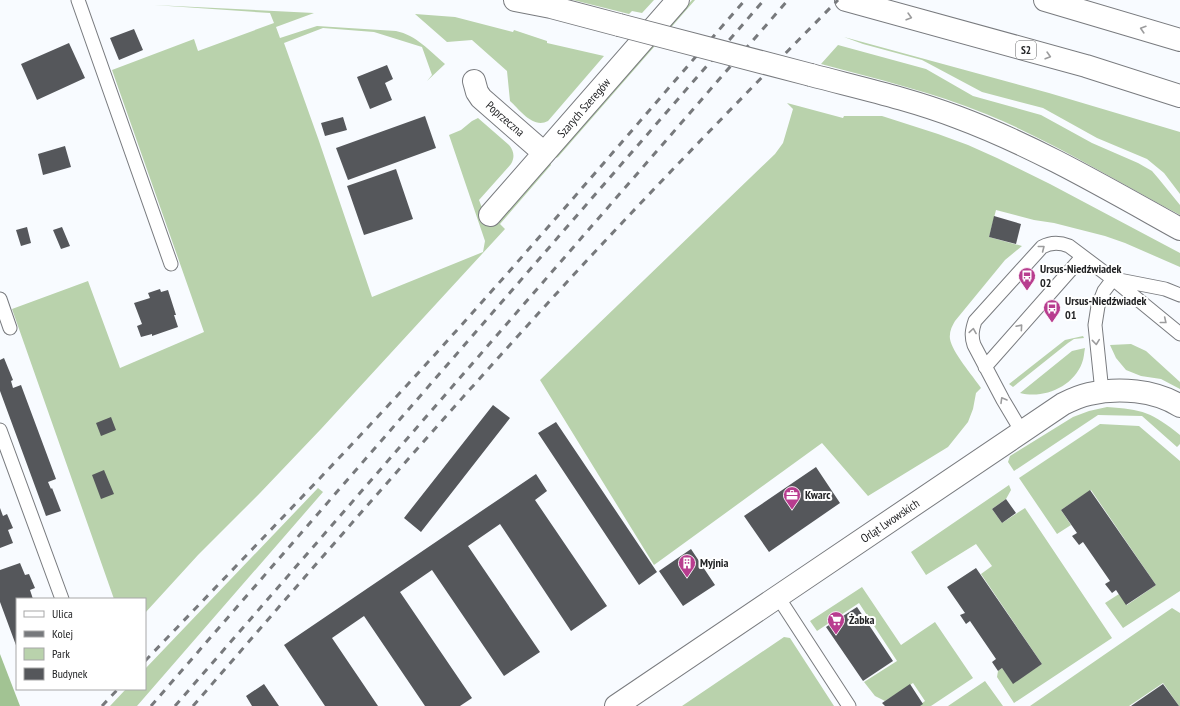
<svg xmlns="http://www.w3.org/2000/svg" width="1180" height="706" font-family="'PT Sans Narrow',sans-serif">
<style>
.green{fill:#b9d2ac}
.forest{fill:#a2c393}
.building{fill:#55575b}
.lines{fill:none;stroke-linecap:round;stroke-linejoin:round}
.lane-casing{stroke:#797b7f;stroke-width:15}
.street-casing{stroke:#797b7f;stroke-width:24}
.secondary-casing{stroke:#797b7f;stroke-width:24}
.highway-casing{stroke:#797b7f;stroke-width:24}
.lane{stroke:#fff;stroke-width:13}
.street{stroke:#fff;stroke-width:22}
.secondary{stroke:#fff;stroke-width:22}
.highway{stroke:#fff;stroke-width:22}
.rail{stroke:#77797c;stroke-width:3;stroke-dasharray:7 7;stroke-linecap:butt}
.street-bridge-casing{stroke:#797b7f;stroke-width:24;stroke-linecap:butt}
.street-bridge{stroke:#fff;stroke-width:22}
.oneway{stroke:#9c9c9d}
.labels{text-anchor:middle;stroke-width:4;stroke-linejoin:round;paint-order:stroke}
.shield{fill:#fff;stroke:#646566;stroke-width:1}
.shield-label{font-size:11px;font-weight:bold;fill:#222325}
.street-label{font-size:12px;fill:#222325;stroke:#fff}
.poi-label{font-size:12px;font-weight:bold;fill:#222325;stroke:#fff;text-anchor:start}
</style>
<rect width="100%" height="100%" fill="#f8fbff"/>
<path class="green" d="M573,0H654L642,13L632,11L629,14Z
M692,0H695L558,157L556,158L554,157Z
M154,5L314,13L276,27L280,38L317,26L396,31C416,35 430,51 445,64L427,81L432,75L422,47L374,32L323,28L284,43L319,141L372,297L483,252L485,241L449,135L461,130L472,121L478,118L509,145C514,151 515,157 511,164L479,200L482,208L550,163L551,165L500,224L505,229L321,429L260,493L198,555L145,613V599H114L12,309L88,281L120,368L204,332L112,70L194,39L198,51L274,23L270,13Z
M415,14L455,17L513,32L514,30L547,41V43L604,56L548,121C533,129 520,110 510,101L507,71L472,40L447,42Z
M844,37L1049,93L1180,132V194L1164,173L1147,159L1097,138L1043,108L982,92L922,60L863,44Z
M838,45L926,69L973,96L1041,115L1092,143L1138,163L1152,171L1158,178L1180,205V215C1116,181 1054,142 986,114C933,92 876,79 821,64Z
M787,103L843,118L844,116H882L938,134L968,145L997,158L1050,184L1180,253V267L1125,243L1105,236L1054,223L1034,220L996,210L989,237L1022,246L1005,260L955,321C952,326 949,332 950,339C952,352 973,376 981,388L976,393L973,409L968,422L948,447L868,496L822,443L654,565L540,380L775,154L783,143L793,109Z
M1083,336L1084,338L1074,339L1068,343L1013,387L1009,384L1065,340Z
M1131,344L1146,351L1180,382V389L1161,379L1141,376L1126,370L1116,358L1110,345Z
M1085,348C1084,353 1084,358 1082,363C1073,387 1044,399 1020,393L1072,351Z
M1107,407C1142,409 1153,413 1180,435V444L1177,447L1142,416L1098,415L1014,471L1008,462L1010,456L1073,417L1089,411Z
M1100,424L1139,426L1180,461V591L1123,628L1105,603L1119,594L1127,605L1156,585L1091,490L1061,510L1071,525L1057,534L1019,478Z
M1009,485L1011,490L1006,499L992,509L1002,523L1025,508L1112,638L1014,703L997,677L998,671L1002,668L1013,683L1042,664L981,574L992,566L976,544L926,575L911,552Z
M318,488L323,492L137,706H110L126,689H145V669Z
M862,587L901,645L935,622L973,678L931,706H918L925,701L913,683L885,701L875,696L864,682L897,661L859,603L817,631L810,621Z
M1172,608L1180,613V706H1179L1163,683L1129,706H1030Z
M784,637L790,638L834,706H682Z
M985,681L1003,706H948Z"/>
<path class="forest" d="M0,654L20,706H0Z"/>
<path class="building" d="M134,29L143,50L119,60L110,38Z
M69,43L85,78L37,100L21,64Z
M387,65L393,79L385,83L392,100L370,109L357,77Z
M425,116L436,148L348,180L336,148Z
M343,117L347,130L325,136L321,123Z
M65,146L71,167L43,175L38,154Z
M396,169L413,219L364,235L347,186Z
M994,216L1021,224L1016,244L989,237Z
M27,227L31,243L21,246L16,230Z
M62,227L70,246L61,249L53,230Z
M160,289L161,292L168,290L176,315H174L178,327L152,336V334L141,337L137,326L142,324L134,303L150,298L148,293Z
M4,358L13,380L11,381L13,388L21,385L56,479L48,482L51,489L52,488L61,511L46,516L0,391V360Z
M493,405L510,418L421,532L404,518Z
M111,417L116,430L101,436L96,423Z
M556,422L657,572L639,585L538,433Z
M816,467L840,503L769,552L744,516Z
M104,470L114,494L101,499L92,475Z
M536,474L547,491L535,500L607,606L571,631L500,524L468,546L540,652L504,676L432,570L400,592L472,698L460,706H425L364,616L332,638L378,706H325L284,645Z
M1090,490L1156,585L1126,605L1116,590L1112,593L1105,584L1110,581L1083,542L1079,545L1072,536L1077,533L1061,510Z
M1006,499L1016,513L1002,523L992,509Z
M0,508L3,516L7,514L13,528L8,530L13,543L0,548Z
M691,549L715,585L683,606L659,571Z
M20,563L25,575L29,574L35,588L30,590L33,599H17V648L0,602V570Z
M976,568L1042,664L1013,684L1002,668L998,671L992,662L996,659L970,621L966,624L960,615L965,613L947,587Z
M857,607L893,661L863,681L826,627Z
M264,684L279,706H252L246,696Z
M910,684L923,704L920,706H885L882,703Z
M1163,684L1179,706H1131Z"/>
<g class="lines">
<g class="lane-casing">
<path id="lane" d="M78,0L171,264
M1114,279L1165,289L1180,295
M0,299L10,328
M985,367L1082,257
M1102,392L1095,325L1098,306L1104,291L1113,279
M0,430L62,599
M1022,432L1003,400L974,345C971,336 972,330 975,321L1042,247C1051,242 1059,242 1069,246L1113,279L1180,334
M778,597L849,706"/>
</g>
<g class="street-casing">
<path id="street" d="M515,0L551,7L619,25
M811,75C860,88 910,99 957,117C1035,146 1108,189 1180,229
M474,81L477,92L481,98L544,153
M490,215L678,0"/>
</g>
<g class="secondary-casing">
<path id="secondary" d="M616,706L1063,404C1071,400 1080,396 1089,394C1118,387 1155,390 1180,406"/>
</g>
<g class="highway-casing">
<path id="highway" d="M846,0L1086,66L1180,96
M1045,0L1180,40"/>
</g>
<use href="#lane" class="lane"/>
<use href="#street" class="street"/>
<use href="#secondary" class="secondary"/>
<use href="#highway" class="highway"/>
<path class="rail" d="M145,661C237,565 330,469 420,371C531,249 637,124 745,0
M102,706L118,689
M151,706L764,0
M175,706L788,0
M193,706C324,555 455,403 591,256C672,169 755,84 838,0"/>
<g class="street-bridge-casing">
<path id="street-bridge" d="M619,25L811,75"/>
</g>
<use href="#street-bridge" class="street-bridge"/>
</g>
<defs><path id="oneway-chevron" d="M-2-3.5L2.5 0L-2 3.5" fill="none" stroke-width="1.6" stroke-linecap="round" stroke-linejoin="round"/></defs>
<g class="oneway">
<use href="#oneway-chevron" transform="translate(909 17) rotate(16)"/>
<use href="#oneway-chevron" transform="translate(1143 29) rotate(-163)"/>
<use href="#oneway-chevron" transform="translate(1048 56) rotate(16)"/>
<use href="#oneway-chevron" transform="translate(1042 248) rotate(-38)"/>
<use href="#oneway-chevron" transform="translate(1164 321) rotate(39)"/>
<use href="#oneway-chevron" transform="translate(1020 327) rotate(-49)"/>
<use href="#oneway-chevron" transform="translate(973 331) rotate(-81)"/>
<use href="#oneway-chevron" transform="translate(1096 342) rotate(84)"/>
<use href="#oneway-chevron" transform="translate(1003 400) rotate(-120)"/>
</g>
<defs>
<g id="bus-pin" transform="scale(0.9)"><path d="M0 17L-7.5 6A9.5 9.5 0 1 1 7.5 6Z" fill="#b83d8f" stroke="#fff"/><path d="M-5-6H5V4H4V6H2V4H-2V6H-4V4H-5ZM-3.5-4V0h7V-4ZM-3.5 1.2v1.5H-2V1.2ZM2 1.2v1.5H3.5V1.2Z" fill="#fff"/></g>
<g id="office-pin" transform="scale(0.9)"><path d="M0 17L-7.5 6A9.5 9.5 0 1 1 7.5 6Z" fill="#b83d8f" stroke="#fff"/><path d="M-6-3h4V-5.5h4V-3h4V5H-6ZM-1-4.5V-3h2v-1.5ZM-6 0V1H6V0Z" fill="#fff"/></g>
<g id="building-pin" transform="scale(0.9)"><path d="M0 17L-7.5 6A9.5 9.5 0 1 1 7.5 6Z" fill="#b83d8f" stroke="#fff"/><path d="M-4-6H4V6H1V3H-1V6H-4ZM-2.5-4.3h1.7v1.8h-1.7ZM.8-4.3h1.7v1.8H.8ZM-2.5-1h1.7V.8h-1.7ZM.8-1h1.7V.8H.8Z" fill="#fff"/></g>
<g id="supermarket-pin" transform="scale(0.9)"><path d="M0 17L-7.5 6A9.5 9.5 0 1 1 7.5 6Z" fill="#b83d8f" stroke="#fff"/><path d="M-6-5.5h2.5l.6 2H6L4.5 2H-2.5L-4.4-4H-6ZM-1.5 3.2a1.3 1.3 0 1 0 .1 0ZM3 3.2a1.3 1.3 0 1 0 .1 0Z" fill="#fff"/></g>
</defs>
<g fill-rule="evenodd">
<use href="#bus-pin" x="1027" y="276"/>
<use href="#bus-pin" x="1052" y="308"/>
<use href="#office-pin" x="792" y="495"/>
<use href="#building-pin" x="687" y="563"/>
<use href="#supermarket-pin" x="836" y="620"/>
</g>
<g class="labels">
<rect class="shield" x="1016" y="41" width="20" height="18" rx="3"/>
<g class="shield-label">
<text x="1026" y="54">S2</text>
</g>
<g class="street-label">
<text transform="translate(584 108) rotate(-49)" y="4">Szarych Szeregów</text>
<text transform="translate(505 119) rotate(41)" y="4">Poprzeczna</text>
<text transform="translate(890 521) rotate(-34)" y="4">Orląt Lwowskich</text>
</g>
<g class="poi-label">
<text x="1040" y="273">Ursus-Niedźwiadek<tspan x="1040" dy="14">02</tspan></text>
<text x="1065" y="305">Ursus-Niedźwiadek<tspan x="1065" dy="14">01</tspan></text>
<text x="805" y="499">Kwarc</text>
<text x="700" y="567">Myjnia</text>
<text x="849" y="624">Żabka</text>
</g>
</g>
<rect x="16" y="598" width="130" height="92" fill="#ffffff" stroke="#a7a7a8"/>
<rect x="24" y="611" width="20" height="6" fill="#ffffff" stroke="#a7a7a8"/>
<text x="52" y="618" font-size="12" fill="#222325">Ulica</text>
<rect x="24" y="631" width="20" height="6" fill="#77797c" stroke="#a7a7a8"/>
<text x="52" y="638" font-size="12" fill="#222325">Kolej</text>
<rect x="24" y="648" width="20" height="12" fill="#b9d2ac" stroke="#a7a7a8"/>
<text x="52" y="658" font-size="12" fill="#222325">Park</text>
<rect x="24" y="668" width="20" height="12" fill="#55575b" stroke="#a7a7a8"/>
<text x="52" y="678" font-size="12" fill="#222325">Budynek</text>
</svg>
